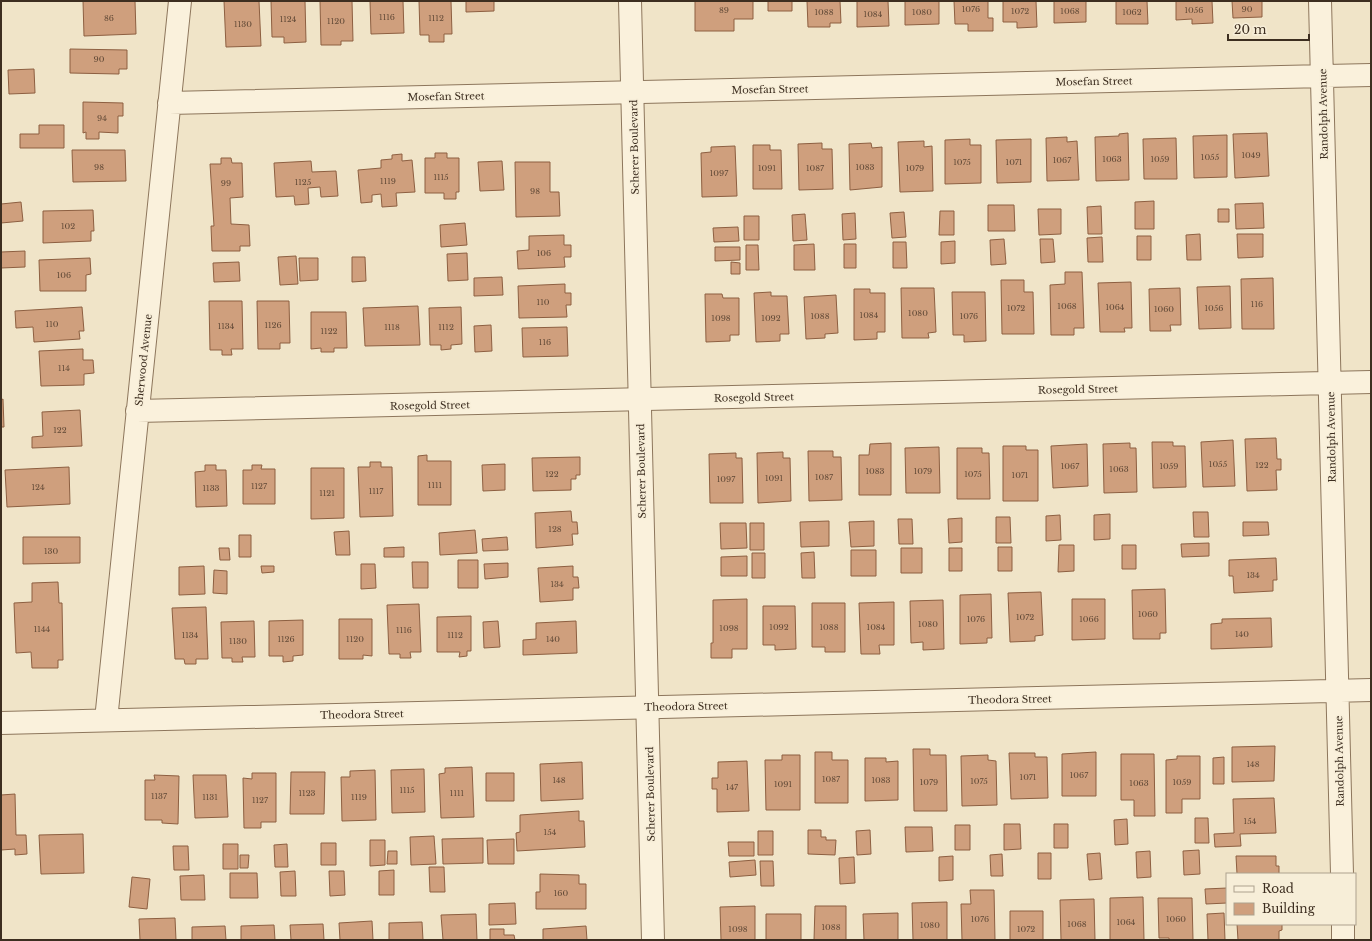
<svg xmlns="http://www.w3.org/2000/svg" width="1372" height="941" font-family="'Libre Baskerville',serif">
<style>
.building{fill:#cf9f7d;stroke:#8d5f41}
.lines{fill:none;stroke-linecap:round;stroke-linejoin:round}
.minor-casing{stroke:#8d765c;stroke-width:24}
.tertiary-casing{stroke:#8d765c;stroke-width:24}
.minor{stroke:#faf1dc;stroke-width:22}
.tertiary{stroke:#faf1dc;stroke-width:22}
.labels{text-anchor:middle;stroke-width:3;stroke-linejoin:round;paint-order:stroke}
.number-label{font-size:8px;fill:#624a37}
.street-label{font-size:10px;fill:#3d2e20;stroke:#f7eed8}
</style>
<rect width="100%" height="100%" fill="#f0e4c8"/>
<path class="building" d="M83,1H135L136,34L84,36Z
M224,1H259L261,46L226,47Z
M271,1H305L306,42L284,43V37H272Z
M320,1H352L353,41H341V45H321Z
M370,1H403L404,33L371,34Z
M419,1H451L452,34H444V42H429V35H420Z
M466,1H494V11L466,12Z
M695,1H753V19H734V31H695Z
M768,1H792V11H768Z
M807,1H840L841,23H830V27H808Z
M857,1H888L889,26L857,27Z
M905,1H939V24L905,25Z
M954,1H988V18H993V31H968V24H955Z
M1003,1H1036L1037,27L1017,28V22H1003Z
M1054,1H1086V22L1054,23Z
M1116,1H1147L1148,24H1116Z
M1176,1H1212L1213,23L1192,24V19L1176,20Z
M1232,1H1262V17L1233,18Z
M70,49L127,50V69H119V74L70,73Z
M34,69L35,93L9,94L8,70Z
M83,102L123,103V116H118V133L99,132V139H86V132L83,133Z
M39,125H64V148H20V134H39Z
M1128,133L1129,180L1096,181L1095,137L1119,136V134Z
M1267,133L1269,176L1235,178L1233,134Z
M1227,135V177L1194,178L1193,136Z
M1067,137V142L1077,141L1079,180L1047,181L1046,138Z
M1176,138L1177,179H1144L1143,139Z
M970,139V145H981V183L945,184V140Z
M1031,139V182L997,183L996,140Z
M924,141V147L932,146L933,191L900,192L898,142Z
M822,143V149H832L833,189L799,190L798,144Z
M871,143L872,148L882,147V187L850,190L849,144Z
M753,145H770V150H781L782,189H753Z
M735,146L737,196L702,197L701,153L711,152V147Z
M72,150H125L126,181L73,182Z
M435,153H447V158H459V192H456V199H444V193H425V158H435Z
M402,154V161L412,160L415,192L396,193L397,206L382,207L381,194L372,195V202L361,203L358,170L381,168V160L392,159V155Z
M221,158H231L232,163H242L243,197L230,198L231,224L249,225L250,246H240V251H212L211,226H214L210,164H221Z
M311,161L312,172L336,171L338,196L321,197L320,187L308,188L309,204L295,205L294,196L276,197L274,163Z
M502,161L504,190L480,191L478,162Z
M515,162H550V192H559L560,216L516,217Z
M1154,201V229H1135V202Z
M21,202L23,221L1,223V204Z
M1263,203L1264,228L1236,229L1235,204Z
M988,205H1014L1015,231H988Z
M1101,206L1102,234H1088L1087,207Z
M1038,209H1061V234L1039,235Z
M1218,209H1229V222H1218Z
M93,210L94,231H91V241L43,243V211Z
M940,211H954V235H939Z
M904,212L906,237L892,238L890,213Z
M855,213L856,239L843,240L842,214Z
M805,214L807,240L793,241L792,215Z
M744,216H759V240H744Z
M465,223L467,245L441,247L440,225Z
M738,227L739,241L714,242L713,228Z
M1200,234L1201,260H1187L1186,235Z
M1237,234H1263V257L1238,258Z
M564,235V245H571V257H564L565,267L518,269L517,251L529,250V236Z
M1137,236H1151V260H1137Z
M1102,237L1103,262H1088L1087,238Z
M1004,239L1006,264L991,265L990,240Z
M1040,239H1053L1055,262L1041,263Z
M955,241V263L941,264V242Z
M893,242H906L907,268H893Z
M814,244L815,270H794V245Z
M844,244H856V268H844Z
M746,245H758L759,270H746Z
M715,247H740V260L715,261Z
M25,251V267L1,268V252Z
M467,253L468,280L448,281L447,254Z
M296,256L298,284L280,285L278,257Z
M352,257H365L366,281L352,282Z
M90,258L91,274L86,275V291H40L39,260Z
M299,258H318V280L300,281Z
M239,262L240,281L214,282L213,263Z
M731,262L740,263V274H731Z
M1065,272H1082L1084,328H1074V335H1051L1050,285L1065,284Z
M502,277L503,295L474,296V278Z
M1273,278L1274,329H1242L1241,279Z
M1001,280H1024V292H1033L1034,334H1002Z
M1131,282L1132,328H1124L1125,332H1100L1098,283Z
M565,284V293H571V305H566L567,317L519,318L518,286Z
M1230,286L1231,328L1199,329L1197,287Z
M901,288H934L936,332L928,333L929,338H902Z
M1180,288L1181,325H1170L1171,331H1150L1149,289Z
M854,289H870V293H885V332H877V339L854,340Z
M771,292V296H787L789,334H780V341L756,342L754,293Z
M952,292H985L986,341L964,342V335H953Z
M705,294H722L723,298H739V335H730V341L706,342Z
M836,295L838,333L825,334V338L806,339L804,297Z
M209,301H242L243,349H231L232,355H222V350H210Z
M257,301H289L290,343H280V349H258Z
M418,306L420,345L365,346L363,308Z
M82,307L84,331H79L80,339L34,342L33,327L16,328L15,311Z
M461,307L462,344L451,345V349L441,350V345H430L429,308Z
M311,312H346L347,348H334V352H321V348L311,349Z
M491,325L492,351L475,352L474,326Z
M567,327L568,356L523,357L522,328Z
M83,349V360H93L94,373L84,374V385L41,386L39,351Z
M3,399L4,427H1V400Z
M80,410L82,446L32,448V437L43,436L42,412Z
M1276,438L1277,459H1281V470H1276L1277,490L1247,491L1245,439Z
M1233,440L1235,486L1203,487L1201,442Z
M1152,442H1173V446H1185L1186,487L1153,488Z
M891,443V495H859V455H869L870,444Z
M1130,443V448H1136L1137,492L1104,493L1103,444Z
M1087,444L1088,486L1053,488L1051,446Z
M1003,446H1026V450H1038V501H1003Z
M939,447L940,493H906L905,448Z
M957,448H982V453H989L990,499H957Z
M808,451H833V457H841L842,500L809,501Z
M783,452V458H790L791,501L758,503L757,453Z
M736,453V458H742L743,503H710L709,454Z
M427,455V461H451V505H418V456Z
M580,457V475H576V479H571V490L533,491L532,458Z
M370,462H381V467H392L393,516L360,517L358,467H370Z
M505,464V490L483,491L482,465Z
M205,465H216V470H226L227,506L196,507L195,472L205,471Z
M252,465H262L261,469H275V504H243V470H252Z
M69,467L70,504L7,507L5,470Z
M311,468H344V518L311,519Z
M571,511L572,522H577L578,534H572L573,545L536,548L535,513Z
M1193,512H1208L1209,537H1194Z
M1110,514V539L1094,540V515Z
M1060,515L1061,540L1046,541V516Z
M996,517H1010L1011,543H996Z
M962,518V542L949,543L948,519Z
M898,519H912L913,544H899Z
M829,521V546L801,547L800,522Z
M874,521V546L851,547L849,522Z
M1243,522H1268L1269,535L1243,536Z
M720,523H746L747,548L721,549Z
M750,523H764V550H750Z
M475,530L477,553L440,555L439,533Z
M349,531L350,555H336L334,532Z
M239,535H251V557H239Z
M23,537H80V563L23,564Z
M507,537L508,550L483,551L482,539Z
M1209,543V556L1182,557L1181,544Z
M1059,545H1074V571L1058,572Z
M1122,545H1136V569H1122Z
M404,547V557H384V548Z
M998,547H1012V571H998Z
M219,548H229L230,560H220Z
M901,548H922V573H901Z
M949,548H962V571H949Z
M851,550H876V576H851Z
M814,552L815,578H802L801,553Z
M752,553H765V578H752Z
M747,556V576H721V557Z
M1276,558L1277,580H1273V591L1234,593L1233,576H1229V560Z
M458,560H478V588H458Z
M412,562H428V588H413Z
M508,563V577L485,579L484,564Z
M361,564H375L376,588L361,589Z
M204,566L205,594L179,595V567Z
M261,566H274V572L262,573Z
M573,566V577H578L579,588H573V600L540,602L538,568Z
M214,570L227,571V594L213,593Z
M58,582L59,603H62L63,660H58V668H32L31,652L16,653L14,603L32,602V583Z
M1165,589L1166,633H1160V639H1133L1132,590Z
M1041,592L1043,635L1035,636V641L1010,642L1008,593Z
M991,594L992,638H987V643L960,644V595Z
M747,599V649H732V658H711V643H713V600Z
M1072,599H1105V639L1072,640Z
M943,600L944,649L923,650V642L911,643L910,601Z
M894,602V645H879L880,654H861L859,603Z
M812,603H845V652H825V647H812Z
M419,604L421,652H410L411,658H400V654H389L387,605Z
M763,606H795L796,649L775,650V645H763Z
M206,607L208,659H196V664H185L184,659H175L172,608Z
M471,616V651H467V656L459,657L460,652H437V617Z
M1271,618L1272,647L1211,649V624L1222,623V619Z
M339,619H372V656L363,655V659H339Z
M303,620V655L293,656V661L283,662V656H269V621Z
M254,621L255,657H242L243,662H232V658H222L221,622Z
M498,621L500,647L484,648L483,622Z
M576,621L577,653L523,655V640L536,639V623Z
M1275,746L1274,781L1232,782V747Z
M913,749H930V755H946L947,811H914Z
M815,752H832V760H848V803H815Z
M1096,752V796H1062V754Z
M1009,753H1035V757H1047L1048,798L1011,799Z
M1121,754H1154L1155,816H1134V800H1121Z
M782,755H800V810H766L765,760H782Z
M988,755V760L996,761L997,805L962,806L961,756Z
M1177,756H1200V799H1182V813H1166V760L1177,759Z
M1224,757V784H1213V758Z
M865,758H886V762L898,761V800L865,801Z
M747,761L749,811L717,812V789H712V778H718V762Z
M582,762L583,799L541,801L540,764Z
M472,767L474,817L441,818L439,774L445,773V768Z
M424,769L425,812L392,813L391,770Z
M375,770L376,820L342,821L341,777H350V771Z
M291,772H325L324,814H290Z
M252,773H276V822H261V828H244L243,778L252,779Z
M486,773H514V801H486Z
M154,775L179,776L178,824L162,823V820H145V780H155Z
M193,775H226L228,817L195,818Z
M15,794L16,835H26L27,854L15,855V849L1,850V795Z
M1274,798L1276,833L1240,834L1241,846L1215,847L1214,834L1234,833L1233,799Z
M579,811V821H584L585,847L517,851L516,833L520,832V815Z
M1195,818H1208L1209,843H1195Z
M1127,819L1128,844L1115,845L1114,820Z
M1004,824H1020L1021,849L1004,850Z
M1054,824H1068V848H1054Z
M955,825H970V850H955Z
M905,827H932L933,851L906,852Z
M808,830H821V837H826V840H836L835,855L808,854Z
M870,830L871,854L857,855L856,831Z
M758,831H773V855H758Z
M83,834L84,873L41,874L39,835Z
M434,836L436,864L411,865L410,837Z
M483,838V863L443,864L442,839Z
M514,839V864H488L487,840Z
M370,840H385V865L370,866Z
M728,842H754V856H729Z
M321,843H336V865H321Z
M223,844H238V869H223Z
M287,844L288,867H275L274,845Z
M173,846H188L189,870H174Z
M1199,850L1200,874L1184,875L1183,851Z
M388,851H397V864H387Z
M1150,851L1151,877L1137,878L1136,852Z
M1038,853H1051V879H1038Z
M1100,853L1102,879L1089,880L1087,854Z
M1002,854L1003,876H991L990,855Z
M240,855H249L248,868H240Z
M953,856V880L939,881V857Z
M1236,856H1276V866H1279V874H1237Z
M854,857L855,883L840,884L839,858Z
M755,860L756,875L730,877L729,862Z
M760,861H773L774,886H761Z
M429,867H444L445,892H430Z
M394,870V895H379V871Z
M295,871L296,896H281L280,872Z
M329,871H344L345,895L330,896Z
M230,873H257L258,898H230Z
M540,874L579,875V884H586V909H536V892H540Z
M204,875L205,900H181L180,876Z
M132,877L150,879L147,909L129,907Z
M1227,888V903L1206,904L1205,889Z
M970,890H994L995,940H962L961,904H971Z
M1143,897L1144,940H1110V898Z
M1158,898H1192L1193,940H1169V938H1159Z
M1094,899L1095,940H1061L1060,900Z
M947,902V940H913L912,903Z
M515,903L516,924L489,925V904Z
M755,906V940H721L720,907Z
M815,906H846V940H814Z
M1010,911H1043V940H1010Z
M898,913V940H864L863,914Z
M1224,913L1225,940H1208L1207,914Z
M476,914L477,940H443L441,915Z
M766,914H801V940H766Z
M175,918L176,940H140L139,919Z
M372,921L373,940H340L339,923Z
M422,922L423,940H389V923Z
M323,924L324,940H291L290,925Z
M1237,924H1282V930L1279,931V940H1238Z
M274,925L275,940H241V926Z
M225,926L226,940H192V927Z
M586,926L587,940H543V929Z
M490,929H504V935H514L515,940H490Z"/>
<g class="lines">
<g class="minor-casing">
<path id="minor" d="M1320,1L1342,874
M169,103L1371,75
M137,411L1371,382
M106,720L180,1
M1,723L1371,690
M1343,924V940"/>
</g>
<g class="tertiary-casing">
<path id="tertiary" d="M630,1L653,940"/>
</g>
<use href="#minor" class="minor"/>
<use href="#tertiary" class="tertiary"/>
</g>
<g class="labels">
<g class="number-label">
<text x="971" y="12">1076</text>
<text x="1247" y="12">90</text>
<text x="724" y="13">89</text>
<text x="1194" y="13">1056</text>
<text x="1020" y="14">1072</text>
<text x="1070" y="14">1068</text>
<text x="824" y="15">1088</text>
<text x="922" y="15">1080</text>
<text x="1132" y="15">1062</text>
<text x="873" y="17">1084</text>
<text x="387" y="20">1116</text>
<text x="109" y="21">86</text>
<text x="436" y="21">1112</text>
<text x="288" y="22">1124</text>
<text x="336" y="24">1120</text>
<text x="243" y="27">1130</text>
<text x="99" y="62">90</text>
<text x="102" y="121">94</text>
<text x="1251" y="158">1049</text>
<text x="1210" y="160">1055</text>
<text x="1112" y="162">1063</text>
<text x="1160" y="162">1059</text>
<text x="1062" y="163">1067</text>
<text x="962" y="165">1075</text>
<text x="1014" y="165">1071</text>
<text x="99" y="170">98</text>
<text x="865" y="170">1083</text>
<text x="767" y="171">1091</text>
<text x="815" y="171">1087</text>
<text x="915" y="171">1079</text>
<text x="719" y="176">1097</text>
<text x="441" y="180">1115</text>
<text x="388" y="184">1119</text>
<text x="303" y="185">1125</text>
<text x="226" y="186">99</text>
<text x="535" y="194">98</text>
<text x="68" y="229">102</text>
<text x="544" y="256">106</text>
<text x="64" y="278">106</text>
<text x="543" y="305">110</text>
<text x="1257" y="307">116</text>
<text x="1067" y="309">1068</text>
<text x="1115" y="310">1064</text>
<text x="1016" y="311">1072</text>
<text x="1214" y="311">1056</text>
<text x="1164" y="312">1060</text>
<text x="918" y="316">1080</text>
<text x="869" y="318">1084</text>
<text x="820" y="319">1088</text>
<text x="969" y="319">1076</text>
<text x="721" y="321">1098</text>
<text x="771" y="321">1092</text>
<text x="52" y="327">110</text>
<text x="273" y="328">1126</text>
<text x="226" y="329">1134</text>
<text x="392" y="330">1118</text>
<text x="446" y="330">1112</text>
<text x="329" y="334">1122</text>
<text x="545" y="345">116</text>
<text x="64" y="371">114</text>
<text x="60" y="433">122</text>
<text x="1218" y="467">1055</text>
<text x="1262" y="468">122</text>
<text x="1070" y="469">1067</text>
<text x="1169" y="469">1059</text>
<text x="1119" y="472">1063</text>
<text x="875" y="474">1083</text>
<text x="923" y="474">1079</text>
<text x="552" y="477">122</text>
<text x="973" y="477">1075</text>
<text x="1020" y="478">1071</text>
<text x="824" y="480">1087</text>
<text x="774" y="481">1091</text>
<text x="726" y="482">1097</text>
<text x="435" y="488">1111</text>
<text x="259" y="489">1127</text>
<text x="38" y="490">124</text>
<text x="211" y="491">1133</text>
<text x="376" y="494">1117</text>
<text x="327" y="496">1121</text>
<text x="555" y="532">128</text>
<text x="51" y="554">130</text>
<text x="1253" y="578">134</text>
<text x="557" y="587">134</text>
<text x="1148" y="617">1060</text>
<text x="1025" y="620">1072</text>
<text x="976" y="622">1076</text>
<text x="1089" y="622">1066</text>
<text x="928" y="627">1080</text>
<text x="779" y="630">1092</text>
<text x="829" y="630">1088</text>
<text x="876" y="630">1084</text>
<text x="729" y="631">1098</text>
<text x="42" y="632">1144</text>
<text x="404" y="633">1116</text>
<text x="1242" y="637">140</text>
<text x="190" y="638">1134</text>
<text x="455" y="638">1112</text>
<text x="286" y="642">1126</text>
<text x="355" y="642">1120</text>
<text x="553" y="642">140</text>
<text x="238" y="644">1130</text>
<text x="1253" y="767">148</text>
<text x="1079" y="778">1067</text>
<text x="1028" y="780">1071</text>
<text x="831" y="782">1087</text>
<text x="559" y="783">148</text>
<text x="881" y="783">1083</text>
<text x="979" y="784">1075</text>
<text x="929" y="785">1079</text>
<text x="1182" y="785">1059</text>
<text x="1139" y="786">1063</text>
<text x="783" y="787">1091</text>
<text x="732" y="790">147</text>
<text x="407" y="793">1115</text>
<text x="307" y="796">1123</text>
<text x="457" y="796">1111</text>
<text x="159" y="799">1137</text>
<text x="210" y="800">1131</text>
<text x="359" y="800">1119</text>
<text x="260" y="803">1127</text>
<text x="1250" y="824">154</text>
<text x="550" y="835">154</text>
<text x="561" y="896">160</text>
<text x="980" y="922">1076</text>
<text x="1176" y="922">1060</text>
<text x="1126" y="925">1064</text>
<text x="1077" y="927">1068</text>
<text x="930" y="928">1080</text>
<text x="831" y="930">1088</text>
<text x="738" y="932">1098</text>
<text x="1026" y="932">1072</text>
</g>
<g class="street-label">
<text transform="translate(1094 81) rotate(-1)" y="4">Mosefan Street</text>
<text transform="translate(770 89) rotate(-1)" y="4">Mosefan Street</text>
<text transform="translate(446 96) rotate(-1)" y="4">Mosefan Street</text>
<text transform="translate(1323 114) rotate(-91)" y="4">Randolph Avenue</text>
<text transform="translate(634 147) rotate(-91)" y="4">Scherer Boulevard</text>
<text transform="translate(143 360) rotate(-84)" y="4">Sherwood Avenue</text>
<text transform="translate(1078 389) rotate(-1)" y="4">Rosegold Street</text>
<text transform="translate(754 397) rotate(-1)" y="4">Rosegold Street</text>
<text transform="translate(430 405) rotate(-1)" y="4">Rosegold Street</text>
<text transform="translate(1331 437) rotate(-91)" y="4">Randolph Avenue</text>
<text transform="translate(641 471) rotate(-91)" y="4">Scherer Boulevard</text>
<text transform="translate(1010 699) rotate(-1)" y="4">Theodora Street</text>
<text transform="translate(686 706) rotate(-1)" y="4">Theodora Street</text>
<text transform="translate(362 714) rotate(-1)" y="4">Theodora Street</text>
<text transform="translate(1339 761) rotate(-91)" y="4">Randolph Avenue</text>
<text transform="translate(650 794) rotate(-91)" y="4">Scherer Boulevard</text>
</g>
</g>
<rect width="1372" height="941" fill="none" stroke="#3d2e20" stroke-width="4"/>
<rect x="1226" y="873" width="130" height="52" fill="#f7eed8" stroke="#ada18e"/>
<rect x="1234" y="886" width="20" height="6" fill="#faf1dc" stroke="#ada18e"/>
<text x="1262" y="893" font-size="12" fill="#3d2e20">Road</text>
<rect x="1234" y="903" width="20" height="12" fill="#cf9f7d" stroke="#ada18e"/>
<text x="1262" y="913" font-size="12" fill="#3d2e20">Building</text>
<path d="M1228 34v6h81v-6" fill="none" stroke="#3d2e20" stroke-width="2"/>
<text x="1234" y="34" font-size="12" fill="#3d2e20" stroke="#f7eed8" stroke-width="3" paint-order="stroke">20 m</text>
</svg>
